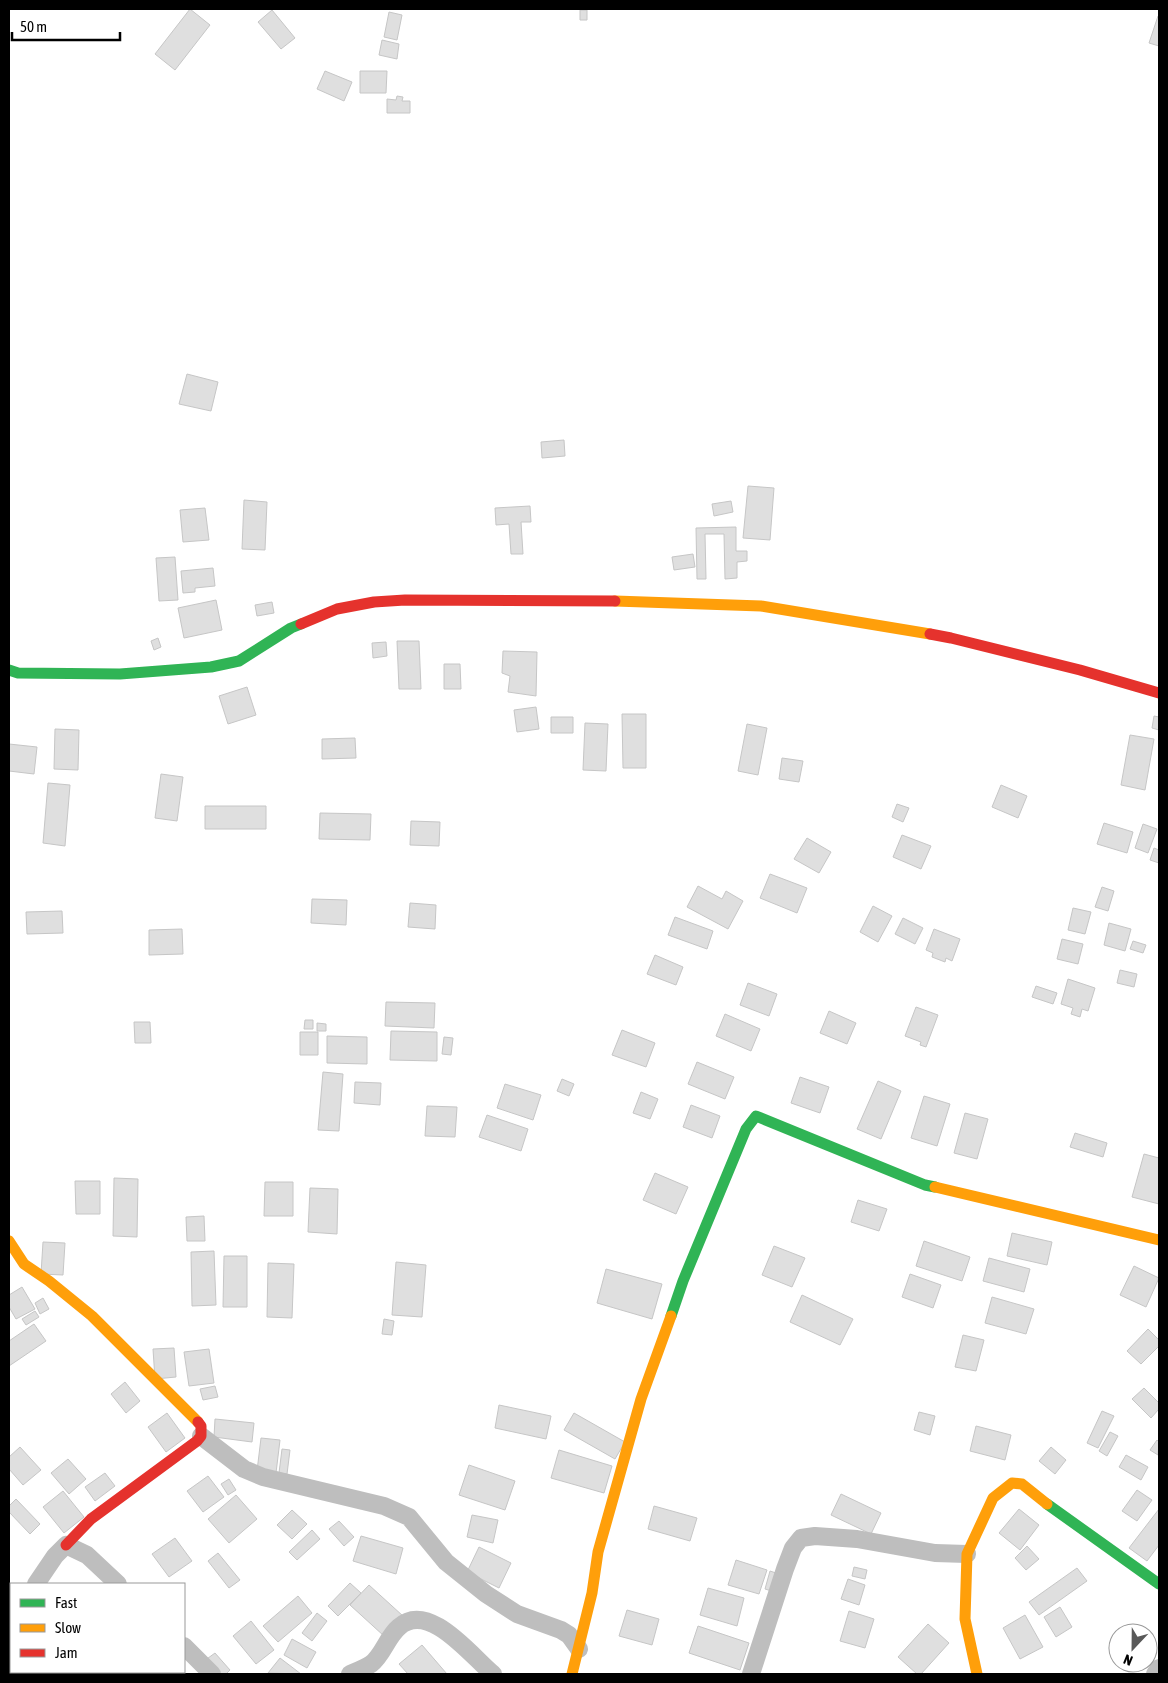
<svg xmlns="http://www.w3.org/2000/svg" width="1168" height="1683" font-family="'Asap Condensed',sans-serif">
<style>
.building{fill:#dfdfdf;stroke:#c6c6c6}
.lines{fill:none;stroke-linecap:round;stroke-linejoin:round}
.street{stroke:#bebebe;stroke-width:18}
.fast{stroke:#30b455;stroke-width:11}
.slow{stroke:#ff9f0a;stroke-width:11}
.jam{stroke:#e5322d;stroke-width:11}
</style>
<rect width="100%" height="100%" fill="#fff"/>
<path class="building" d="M190,9L210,25L175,70L155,54Z
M272,10L295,38L281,49L258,22Z
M580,10H587V20H580Z
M389,12L402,15L397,40L384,37Z
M1158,16L1159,17V46L1149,43Z
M382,40L399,44L397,59L379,55Z
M325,71L352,82L344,101L317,89Z
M360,71H387L386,93H360Z
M397,96L403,97L402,101H410V113H387V99L396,100Z
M187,374L218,382L211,411L179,404Z
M564,440L565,456L542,458L541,442Z
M748,486L774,488L770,540L743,538Z
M244,500L267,502L265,550L242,549Z
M731,501L733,512L714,516L712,504Z
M530,506L531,522H521L523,554H511L509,524L496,525L495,508Z
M205,508L209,540L183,542L180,510Z
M736,527V551H747V561L737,562V578L725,579L724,534H705L706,579H697L696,528Z
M693,554L695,567L674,570L672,557Z
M175,557L178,600L159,601L156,558Z
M213,568L215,586L195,588V592L183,593L181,571Z
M216,600L222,630L184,638L178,608Z
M272,602L274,613L257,616L255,605Z
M158,638L161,647L154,650L151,641Z
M397,641H419L421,689H399Z
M386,642L387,656L373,658L372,643Z
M503,651L537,652L536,696L508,692L510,676L502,673Z
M444,664H460L461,689H444Z
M247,687L256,715L228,724L219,696Z
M536,707L539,729L517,732L514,710Z
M622,714H646V768H623Z
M1154,716L1159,717V730L1152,728Z
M551,717H573V733H551Z
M585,723L608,724L606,771L583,770Z
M747,724L767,728L758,775L738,771Z
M55,729L79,730L78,770L54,769Z
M1130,735L1154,739L1145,790L1121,785Z
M355,738L356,758L322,759V739Z
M9,744L37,747L34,774L9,771Z
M782,758L803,761L799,782L779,779Z
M161,774L183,777L177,821L155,818Z
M48,783L70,785L65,846L43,843Z
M1001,785L1027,796L1018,818L992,807Z
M897,804L909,808L903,822L892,817Z
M205,806H266V829H205Z
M320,813L371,814L370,840L319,839Z
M411,821L440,822L439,846L410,845Z
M1104,823L1133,832L1127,853L1097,844Z
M1143,824L1157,829L1148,853L1135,848Z
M902,835L931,846L921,869L893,857Z
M807,838L831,852L819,873L794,859Z
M1154,848L1159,850V863L1150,860Z
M770,874L807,888L797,913L760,898Z
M698,886L722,899L726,891L743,901L728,929L687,907Z
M1102,887L1114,891L1108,911L1095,907Z
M312,899L347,900L346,925L311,923Z
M410,903L436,905L435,929L408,927Z
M873,906L892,916L878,942L860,932Z
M1073,908L1091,912L1085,934L1068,930Z
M62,911L63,933L27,934L26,912Z
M675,917L713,931L707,949L668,935Z
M903,918L923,928L915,944L895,934Z
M1109,923L1131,929L1125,951L1104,945Z
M182,929L183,954L149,955V930Z
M934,929L960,939L952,961L946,958L945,962L932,957L933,953L926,950Z
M1062,939L1083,944L1078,964L1057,959Z
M1133,941L1146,945L1143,953L1130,949Z
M655,955L683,967L676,985L647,974Z
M1120,970L1137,974L1134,987L1117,983Z
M1068,979L1095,988L1088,1011L1082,1009L1080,1017L1071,1014L1073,1008L1061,1004Z
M748,983L777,994L769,1016L740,1005Z
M1036,986L1057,993L1053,1004L1032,997Z
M386,1002L435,1003L434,1028L385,1026Z
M916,1007L938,1015L926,1047L920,1045L921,1042L905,1036Z
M829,1011L856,1023L847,1044L820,1033Z
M725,1014L760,1029L751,1051L716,1036Z
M305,1020H313V1029H304Z
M134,1022H150L151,1043H135Z
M317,1023L326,1024V1031H317Z
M622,1030L655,1043L646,1067L612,1055Z
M391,1031L437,1032V1061L390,1060Z
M300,1032H318V1055H300Z
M327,1036L367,1037V1064L327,1063Z
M444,1037L453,1038L451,1055L442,1054Z
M697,1062L734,1077L725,1099L688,1084Z
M323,1072L343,1074L339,1131L318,1130Z
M800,1077L829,1087L820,1113L791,1103Z
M562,1079L574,1084L569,1096L557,1091Z
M878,1081L901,1091L881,1139L857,1129Z
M355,1082L381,1083L380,1105L354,1103Z
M505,1084L541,1095L533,1120L497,1108Z
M641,1092L658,1099L650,1119L633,1113Z
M924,1096L950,1104L937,1146L911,1138Z
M691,1105L720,1116L712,1138L683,1127Z
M427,1106L457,1107L455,1137L425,1136Z
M965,1113L988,1119L977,1159L954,1153Z
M487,1115L528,1129L521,1151L479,1137Z
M1075,1133L1107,1143L1103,1157L1070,1147Z
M1144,1154L1159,1158V1204L1132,1197Z
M655,1173L688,1187L676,1214L643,1200Z
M114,1178L138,1179L137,1237L113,1236Z
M75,1181H100V1214H76Z
M265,1182H293V1216H264Z
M310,1188L338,1189L337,1234L308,1232Z
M858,1200L887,1209L879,1231L851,1222Z
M204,1216L205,1241H187L186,1217Z
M1012,1233L1052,1242L1047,1265L1007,1256Z
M924,1241L970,1257L962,1281L916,1266Z
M43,1242L65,1243L63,1275L41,1274Z
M774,1246L805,1258L792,1287L762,1275Z
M214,1251L216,1305L192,1306L191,1252Z
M224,1256H247V1307H223Z
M989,1258L1030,1269L1024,1292L983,1281Z
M396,1262L426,1265L422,1317L392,1315Z
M268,1263L294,1264L292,1318L267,1317Z
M1134,1266L1159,1278L1146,1307L1120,1295Z
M606,1269L662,1284L652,1319L597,1303Z
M910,1274L941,1285L933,1308L902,1297Z
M22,1287L35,1309L16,1319L9,1307V1295Z
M802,1295L853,1319L840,1345L790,1322Z
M992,1297L1034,1309L1026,1334L985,1323Z
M43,1298L49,1309L40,1314L35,1303Z
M35,1311L39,1317L26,1325L22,1319Z
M384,1319L394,1321L392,1335L382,1334Z
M34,1324L46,1341L9,1366V1341Z
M1148,1329L1159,1340V1346L1141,1364L1127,1351Z
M963,1335L984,1340L976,1371L955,1367Z
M174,1348L176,1377L155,1379L153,1349Z
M209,1349L214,1383L189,1386L184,1352Z
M125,1382L140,1401L126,1413L111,1394Z
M215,1386L218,1397L203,1400L200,1389Z
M1144,1388L1159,1403V1409L1151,1418L1132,1399Z
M499,1405L551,1416L546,1439L495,1428Z
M1102,1411L1114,1416L1098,1448L1087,1443Z
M919,1412L935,1416L930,1435L914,1430Z
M167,1413L185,1438L166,1452L148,1427Z
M574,1413L625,1442L615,1459L564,1430Z
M215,1419L254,1423L252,1442L214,1437Z
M976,1426L1011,1435L1005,1460L970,1451Z
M1110,1432L1118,1436L1107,1456L1099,1451Z
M261,1438L280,1440L276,1473L257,1471Z
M1157,1440L1159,1442L1158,1455L1150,1450Z
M20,1447L41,1470L23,1485L9,1469V1457Z
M1051,1447L1066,1460L1055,1474L1039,1461Z
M282,1449L290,1450L287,1474L279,1473Z
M559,1450L612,1466L604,1493L551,1478Z
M1126,1455L1148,1467L1141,1480L1119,1467Z
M68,1459L86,1479L69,1494L51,1473Z
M469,1465L515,1481L505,1510L459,1495Z
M105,1473L115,1486L95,1501L85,1487Z
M208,1476L224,1497L203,1512L187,1491Z
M229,1479L236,1490L228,1495L221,1484Z
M1137,1490L1152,1500L1137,1521L1122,1511Z
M63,1491L84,1517L64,1533L43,1507Z
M841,1494L881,1513L871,1534L831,1515Z
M236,1495L257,1519L229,1543L208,1519Z
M16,1499L40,1524L30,1534L9,1512V1506Z
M654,1506L697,1518L690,1541L648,1529Z
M1019,1509L1039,1525L1020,1550L999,1533Z
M1159,1509V1545L1147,1561L1129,1548Z
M292,1510L307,1524L292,1539L277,1525Z
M472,1515L498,1520L493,1543L467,1537Z
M339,1521L354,1537L344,1546L329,1529Z
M312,1530L320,1539L297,1560L289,1552Z
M361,1536L403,1548L396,1574L353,1561Z
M175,1538L192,1561L169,1577L152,1554Z
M1027,1546L1039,1559L1026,1570L1015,1558Z
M479,1547L511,1563L499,1588L467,1572Z
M218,1553L240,1580L229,1588L208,1561Z
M736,1560L767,1570L759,1594L728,1585Z
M854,1567L867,1570L865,1579L852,1576Z
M1077,1568L1087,1581L1039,1615L1029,1602Z
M770,1571L779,1574L775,1592L765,1589Z
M848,1579L865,1585L859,1605L841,1599Z
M350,1583L361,1593L338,1616L328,1606Z
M369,1585L403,1616L384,1636L350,1605Z
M708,1588L744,1598L737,1626L700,1615Z
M298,1596L312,1613L278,1642L263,1626Z
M1060,1607L1072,1627L1056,1637L1044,1617Z
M627,1610L659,1619L652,1645L619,1636Z
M849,1611L874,1619L865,1648L840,1641Z
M317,1613L327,1621L312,1641L302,1633Z
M1025,1615L1043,1647L1020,1659L1003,1628Z
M251,1621L274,1650L256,1664L233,1636Z
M928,1624L949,1643L921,1674H917L898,1657Z
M698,1626L749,1643L740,1670L689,1653Z
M292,1639L316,1652L307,1668L284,1655Z
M422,1645L447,1674H408L399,1664Z
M215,1653L230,1670L226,1674H216L204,1661Z
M280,1658L301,1674L268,1673Z"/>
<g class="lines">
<path class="street" d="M201,1436L244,1469L263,1477L384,1506L409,1517L446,1562L486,1594L517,1614L561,1630L569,1635L579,1649
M36,1584L55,1556L66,1545L87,1555L118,1584
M9,1623L11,1619
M184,1646L212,1674
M350,1674C357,1671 365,1668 371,1664C383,1655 387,1637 399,1627C429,1600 472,1657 493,1674
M751,1674L785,1569L793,1548L801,1538L815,1536L857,1539L935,1553L967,1554
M1155,1674L1159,1668"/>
<path class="fast" d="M9,670L18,673L120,674L211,667L239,661L291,628L301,624
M671,1316L683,1281L746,1129L756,1116L925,1185L935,1187
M1047,1504L1159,1584"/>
<path class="slow" d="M615,601L761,606L930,634
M935,1187L1159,1240
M9,1241L24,1264L49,1281L92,1316L198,1422
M572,1674L592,1593L598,1552L641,1399L671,1316
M977,1674L965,1619L967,1554L993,1498L1012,1483L1022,1484L1047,1504"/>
<path class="jam" d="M301,624L337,609L374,602L405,600L615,601
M930,634L951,638L1080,670L1159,693
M66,1545L91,1519L197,1441L201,1436V1426L198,1422"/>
</g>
<rect width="1168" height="1683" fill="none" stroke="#000000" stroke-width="20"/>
<rect x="10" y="1583" width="175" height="90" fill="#ffffff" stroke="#999999"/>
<rect x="20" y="1599" width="25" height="8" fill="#30b455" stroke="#999999"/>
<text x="55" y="1608" font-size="15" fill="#000000">Fast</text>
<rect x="20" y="1624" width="25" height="8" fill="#ff9f0a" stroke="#999999"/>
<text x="55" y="1633" font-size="15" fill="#000000">Slow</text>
<rect x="20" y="1649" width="25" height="8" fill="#e5322d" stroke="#999999"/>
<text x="55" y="1658" font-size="15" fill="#000000">Jam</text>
<g transform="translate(1133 1648) rotate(202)"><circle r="24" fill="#ffffff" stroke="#999999"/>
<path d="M0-4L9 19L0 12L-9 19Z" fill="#595959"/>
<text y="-8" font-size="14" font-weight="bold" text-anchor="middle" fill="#000000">N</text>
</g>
<path d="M12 32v8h108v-8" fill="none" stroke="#000000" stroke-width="2.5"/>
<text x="20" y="32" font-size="15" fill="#000000" stroke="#ffffff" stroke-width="4" paint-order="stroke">50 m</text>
</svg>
